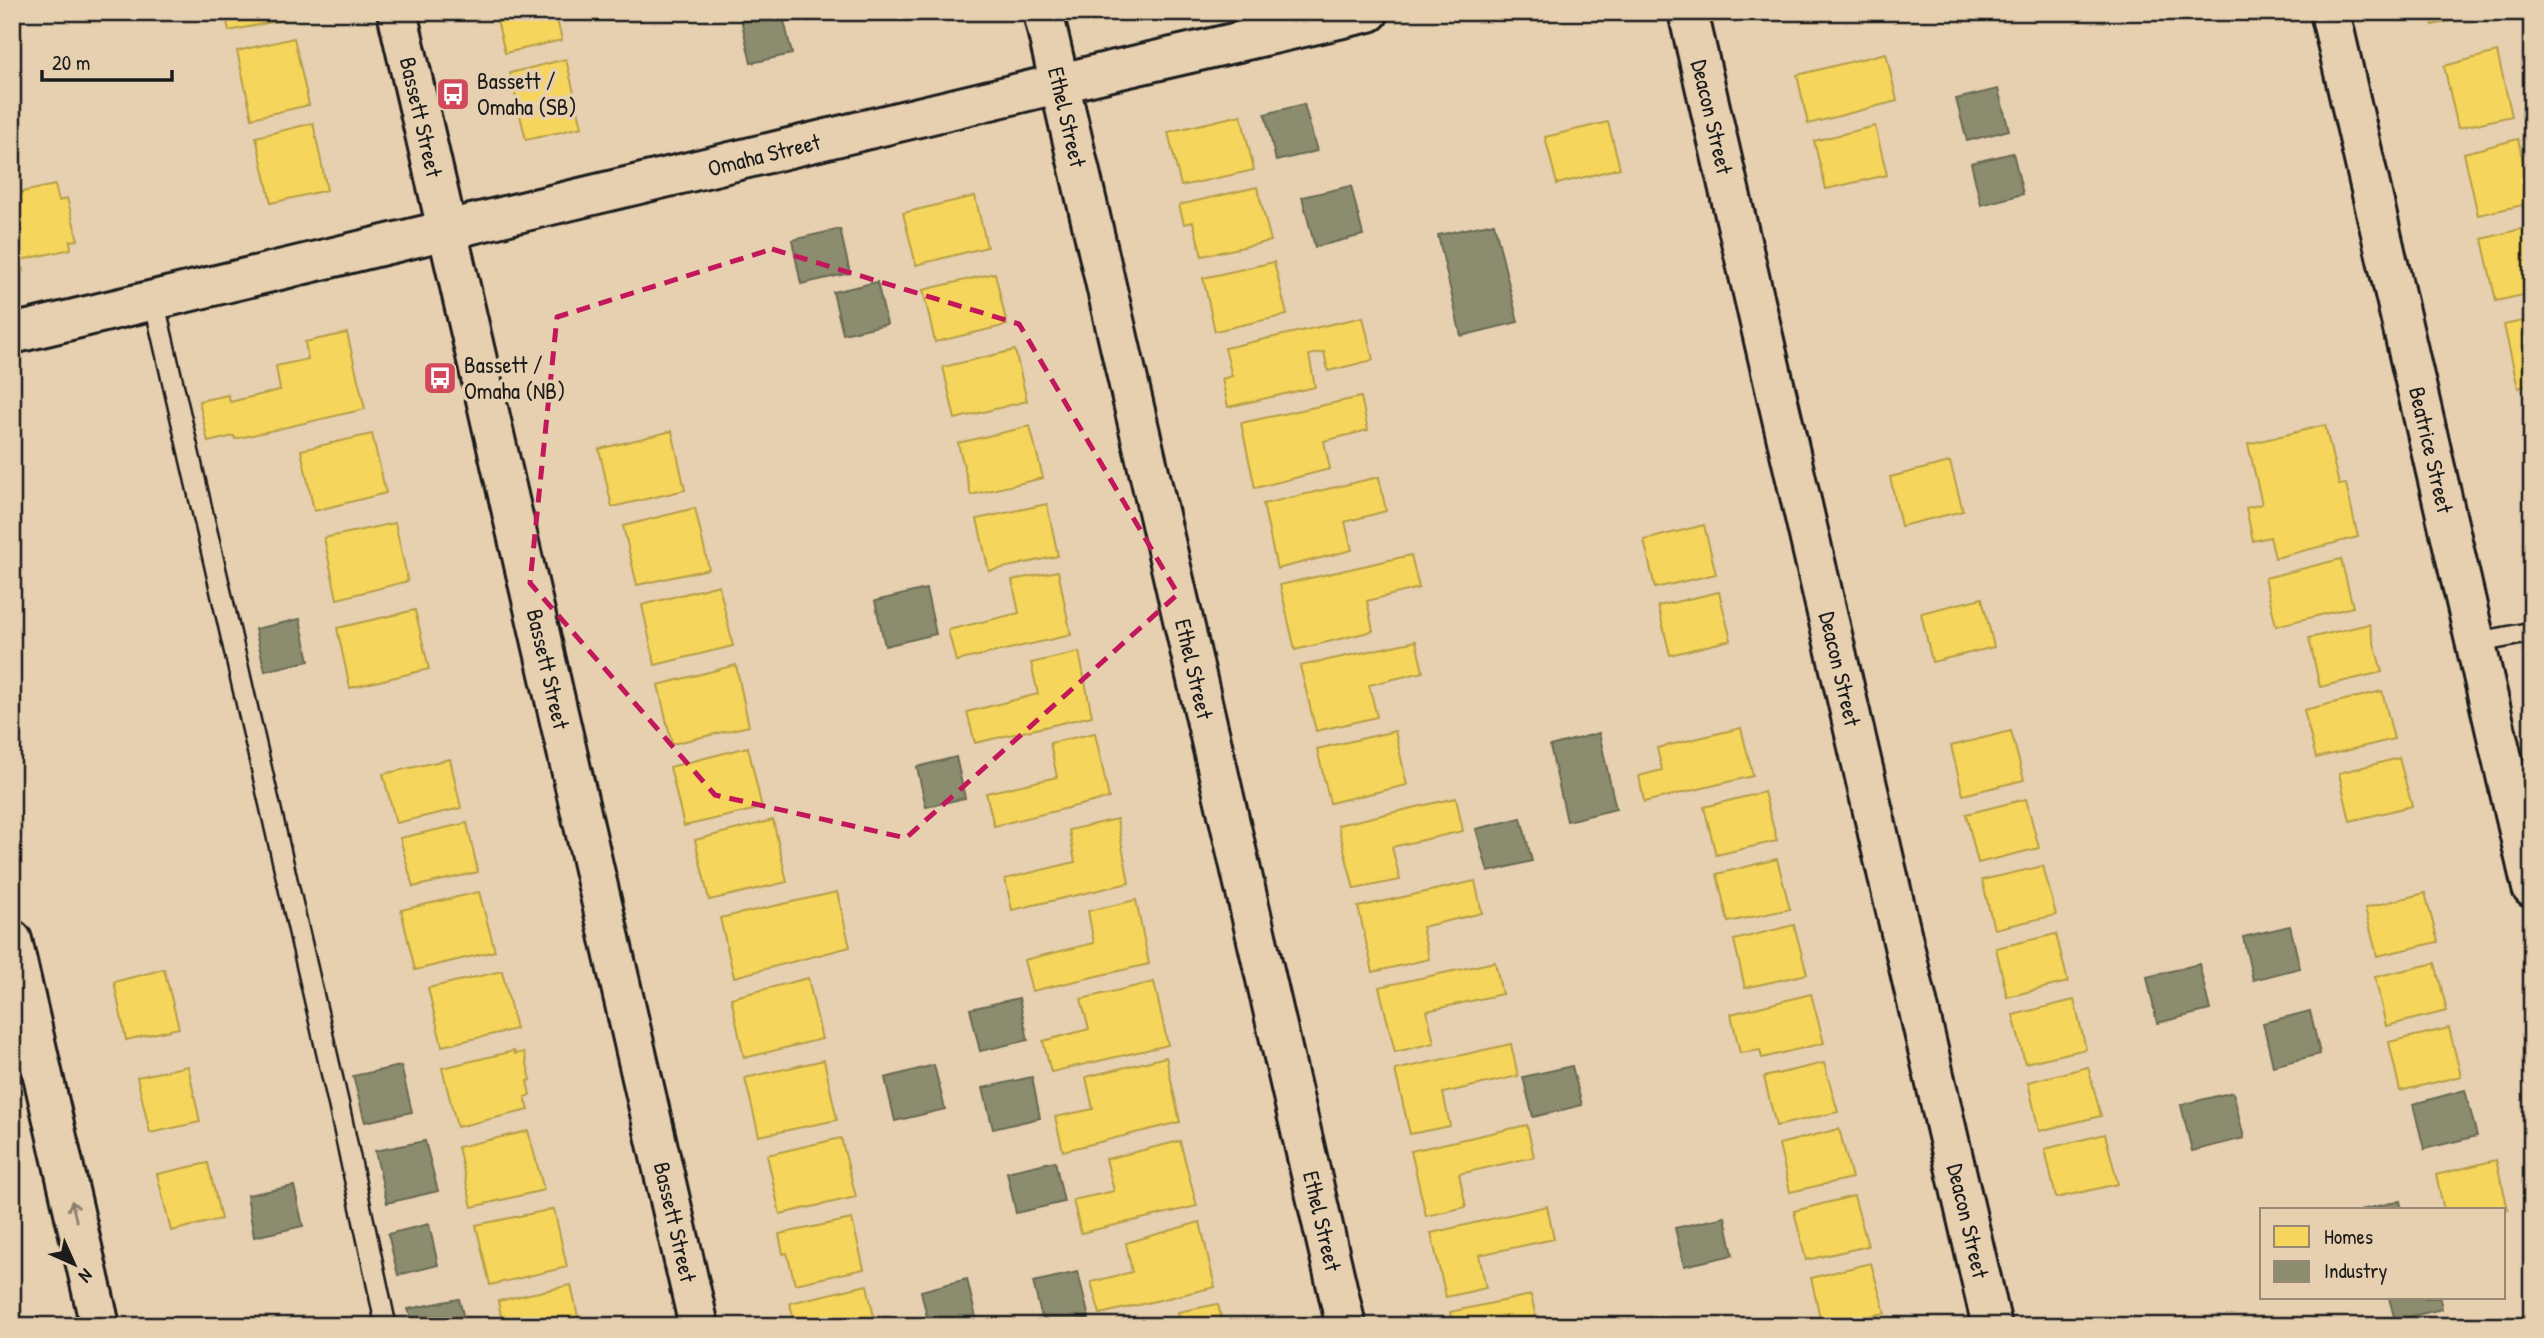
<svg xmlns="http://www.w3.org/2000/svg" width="2544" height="1338" font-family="'Patrick Hand',sans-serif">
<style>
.homes{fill:#f6d55c;stroke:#b59e49;stroke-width:2}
.industry{fill:#8c8c6e;stroke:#6a6a55;stroke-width:2}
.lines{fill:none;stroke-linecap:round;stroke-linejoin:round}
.lane-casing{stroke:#1c1c1c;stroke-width:24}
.street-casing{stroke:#1c1c1c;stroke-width:44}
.lane{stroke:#e7d0b0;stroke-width:19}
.street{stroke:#e7d0b0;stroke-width:38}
.oneway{stroke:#8c7f6d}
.marked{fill:none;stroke:#c2185b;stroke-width:5;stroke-dasharray:14 9;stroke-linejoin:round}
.labels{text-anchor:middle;stroke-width:7;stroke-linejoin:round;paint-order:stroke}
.poi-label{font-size:23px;fill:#1c1c1c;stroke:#e7d0b0;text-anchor:start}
.street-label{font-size:23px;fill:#1c1c1c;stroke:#e7d0b0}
</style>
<rect width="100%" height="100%" fill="#e7d0b0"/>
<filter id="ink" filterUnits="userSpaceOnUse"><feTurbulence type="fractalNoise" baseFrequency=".0143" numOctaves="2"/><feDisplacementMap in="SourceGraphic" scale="14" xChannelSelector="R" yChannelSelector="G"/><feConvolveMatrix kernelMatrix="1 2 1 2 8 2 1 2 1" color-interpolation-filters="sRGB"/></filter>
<g filter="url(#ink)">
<path class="homes" d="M225,12H285L286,19L229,31Z
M495,12H555L562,40L505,53Z
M2430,12H2484L2433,25Z
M294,38L309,105L252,118L237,51Z
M2497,52L2512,116L2458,128L2444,66Z
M1886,53L1897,101L1808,124L1797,75Z
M566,59L582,127L526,140L510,73Z
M1241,115L1254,170L1181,186L1168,132Z
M1608,122L1620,168L1557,184L1545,137Z
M313,123L327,190L271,203L256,137Z
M1875,126L1887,175L1826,189L1814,141Z
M2518,139L2532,203L2478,215L2464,153Z
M55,185L59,201L67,198L78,240L70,241L71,249L21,260L23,271L12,273V194Z
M1257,187L1271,241L1202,256L1193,222L1184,224L1179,205Z
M975,196L987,247L916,265L903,213Z
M2532,226V293L2496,301L2482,239Z
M1274,262L1287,315L1215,331L1203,278Z
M995,273L1007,325L935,342L923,290Z
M1363,317L1373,360L1328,371L1324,352L1309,355L1315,387L1228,407L1222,379L1232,376L1225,348Z
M2532,319V384L2518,388L2504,325Z
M347,333L365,409L235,439L234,436L208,442L199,401L228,395L230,402L280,390L276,366L308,359L305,342Z
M1015,350L1027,401L955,419L943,367Z
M1361,397L1368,430L1324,441L1330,469L1255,488L1241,423Z
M2532,411V475H2531L2522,439L2532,437L2526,412Z
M2325,425L2339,485L2346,484L2358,537L2275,558L2270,537L2253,541L2246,508L2262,504L2248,444Z
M1030,426L1043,478L971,495L958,443Z
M672,431L685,490L612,507L599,449Z
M372,434L386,493L314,511L301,450Z
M1950,462L1963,511L1901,526L1890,477Z
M1379,477L1386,511L1345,522L1352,550L1277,569L1263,504Z
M1047,504L1058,556L989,571L977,519Z
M695,508L709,569L637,585L623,526Z
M395,523L408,581L337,599L324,538Z
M1704,525L1716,574L1655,588L1644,540Z
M1411,555L1419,588L1367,601L1373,631L1295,650L1280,585Z
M2341,559L2353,607L2276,626L2265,578Z
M1058,571L1071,635L956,661L948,630L1019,613L1012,580Z
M719,585L733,646L655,665L642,605Z
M1719,592L1731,640L1670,655L1658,606Z
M1982,598L1994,647L1932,662L1921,613Z
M415,610L429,669L350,688L337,628Z
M2369,624L2382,672L2320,687L2309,638Z
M1416,641L1423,672L1369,685L1377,717L1316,731L1300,666Z
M1079,652L1092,716L975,743L967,712L1038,694L1031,663Z
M736,665L749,726L672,744L658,685Z
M2382,691L2394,739L2316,758L2304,710Z
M1741,728L1753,776L1644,802L1639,776L1662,770L1657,748Z
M1395,731L1407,785L1330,803L1317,749Z
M2011,731L2024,780L1963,795L1951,746Z
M1095,733L1109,798L994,826L986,793L1057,777L1050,743Z
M748,747L762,808L684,826L670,767Z
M2399,758L2412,806L2350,821L2339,773Z
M450,759L461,808L396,823L383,774Z
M1764,792L1777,841L1716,855L1704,807Z
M1456,798L1463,831L1392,847L1400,880L1354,889L1338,825Z
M2026,799L2039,848L1978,863L1966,814Z
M1117,819L1129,883L1012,910L1005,879L1075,862L1069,830Z
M773,820L787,882L709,900L695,840Z
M467,823L478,872L413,887L400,838Z
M1777,859L1790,909L1728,922L1717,874Z
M2043,866L2056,915L1994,929L1982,880Z
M1475,881L1482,913L1422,927L1429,959L1373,972L1358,907Z
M479,892L495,951L415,970L401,910Z
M837,892L850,947L734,977L720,918Z
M2425,893L2438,942L2377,956L2365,908Z
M1136,900L1149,964L1032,991L1024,960L1094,943L1088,911Z
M1794,925L1807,974L1745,988L1734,940Z
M2056,934L2068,982L2007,997L1996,948Z
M1495,962L1502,994L1427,1011L1434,1043L1395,1052L1379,987Z
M2435,963L2447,1011L2386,1026L2375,977Z
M164,969L179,1028L126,1040L114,982Z
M502,971L516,1029L442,1046L428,988Z
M808,978L822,1039L744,1058L731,998Z
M1154,982L1168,1045L1051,1072L1043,1041L1089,1029L1081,999Z
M1811,994L1824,1043L1762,1058L1760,1050L1740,1053L1731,1014Z
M2074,1000L2086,1049L2025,1063L2013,1015Z
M2449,1028L2461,1076L2400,1091L2389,1042Z
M1511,1044L1518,1076L1443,1093L1450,1126L1410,1134L1395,1070Z
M514,1051L515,1054L524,1052L531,1080L527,1081L530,1095L525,1097L529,1110L457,1127L442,1068Z
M1166,1057L1180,1122L1063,1151L1055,1117L1093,1109L1086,1077Z
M824,1060L837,1120L759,1136L745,1078Z
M1824,1063L1838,1112L1776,1126L1764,1077Z
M188,1066L200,1122L150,1133L137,1077Z
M2088,1067L2101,1116L2039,1131L2028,1082Z
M1527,1125L1534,1157L1459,1174L1466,1207L1426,1216L1411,1151Z
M1839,1129L1852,1178L1790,1192L1779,1144Z
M528,1131L544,1190L472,1207L458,1147Z
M2105,1134L2118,1184L2056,1198L2045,1149Z
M841,1138L856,1197L780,1214L767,1155Z
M1180,1141L1197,1206L1081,1233L1073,1200L1114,1191L1106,1159Z
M2496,1160L2508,1209L2444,1210L2436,1175Z
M208,1163L221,1219L171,1231L157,1174Z
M1854,1196L1868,1246L1806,1260L1794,1211Z
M1547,1206L1554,1239L1479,1255L1486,1288L1446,1297L1431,1233Z
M554,1209L567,1267L490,1285L476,1225Z
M852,1219L864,1269L795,1284L787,1253L783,1254L779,1234Z
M1200,1222L1215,1287L1100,1314L1091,1282L1132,1272L1126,1243Z
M1871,1263L1885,1313L1822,1326L1811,1278Z
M571,1285L580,1326H503L498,1301Z
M867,1285L876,1326H804L802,1319L794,1321L790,1303Z
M1531,1295L1538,1326H1453L1450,1312Z
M1218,1304L1223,1326H1181L1178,1312Z"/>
<path class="industry" d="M773,12H782L792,54L751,63L741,19Z
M1998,89L2009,130L1967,141L1956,99Z
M1304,104L1317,151L1276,161L1265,114Z
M2013,153L2023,194L1981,205L1971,163Z
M1351,186L1363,235L1315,247L1302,197Z
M1494,223L1518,322L1461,336L1438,235Z
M840,229L850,273L801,284L792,240Z
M877,282L887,324L843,334L833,292Z
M926,589L936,634L885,646L875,601Z
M300,619L309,661L265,671L255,629Z
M1599,733L1616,809L1567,821L1550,746Z
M956,757L965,798L926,807L917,767Z
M1521,818L1532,861L1488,872L1476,829Z
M2290,926L2300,968L2253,980L2243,937Z
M2199,964L2210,1010L2157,1023L2147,977Z
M1019,998L1028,1040L980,1051L970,1009Z
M2310,1011L2320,1054L2273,1066L2263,1023Z
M934,1065L945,1109L895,1121L885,1078Z
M401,1066L412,1112L365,1122L353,1076Z
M1572,1066L1582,1105L1533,1117L1523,1077Z
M1032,1077L1040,1118L993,1129L983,1088Z
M2465,1090L2477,1136L2424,1149L2413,1104Z
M2233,1092L2244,1138L2192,1151L2181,1105Z
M425,1141L438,1191L387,1203L375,1151Z
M1055,1161L1064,1202L1016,1213L1007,1172Z
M294,1186L303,1226L254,1237L247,1195Z
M2400,1201L2402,1210H2361Z
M1725,1217L1733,1255L1684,1266L1675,1228Z
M429,1224L438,1265L398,1275L388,1234Z
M1078,1272L1089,1318L1055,1326H1044L1033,1282Z
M967,1279L977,1322L962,1326H929L921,1291Z
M2389,1298H2440L2442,1309L2395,1320Z
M459,1299L466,1326H413L408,1309Z"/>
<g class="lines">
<g class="lane-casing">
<path id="lane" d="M154,301L339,1106L386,1326
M2475,643L2532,632"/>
</g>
<g class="street-casing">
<path id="street" d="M397,12L699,1326
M1043,12L1346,1326
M1688,12L1992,1326
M2330,12L2532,888
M12,334L1107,72L1369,12
M12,940L100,1326"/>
</g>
<use href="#lane" class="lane"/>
<use href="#street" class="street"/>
</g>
<defs><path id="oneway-shaft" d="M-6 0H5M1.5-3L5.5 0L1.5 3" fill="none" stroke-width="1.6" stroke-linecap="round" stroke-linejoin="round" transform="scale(1.75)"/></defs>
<use class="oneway" href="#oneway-shaft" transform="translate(74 1211) rotate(-103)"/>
</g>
<path class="marked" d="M772,249L1019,324L1178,594L906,838L715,795L530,583L557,317Z"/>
<defs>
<g id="bus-square" transform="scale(1.75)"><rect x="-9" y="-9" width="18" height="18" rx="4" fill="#d1495b" stroke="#e7d0b0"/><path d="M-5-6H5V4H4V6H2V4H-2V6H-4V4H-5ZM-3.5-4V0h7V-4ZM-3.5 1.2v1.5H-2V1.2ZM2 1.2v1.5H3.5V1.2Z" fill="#fff"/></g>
</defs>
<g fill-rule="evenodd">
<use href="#bus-square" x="453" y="94"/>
<use href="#bus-square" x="440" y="378"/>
</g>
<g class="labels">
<g class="poi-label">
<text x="477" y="89">Bassett /<tspan x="477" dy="26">Omaha (SB)</tspan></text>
<text x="464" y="373">Bassett /<tspan x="464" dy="26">Omaha (NB)</tspan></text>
</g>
<g class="street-label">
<text transform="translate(421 117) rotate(77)" y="8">Bassett Street</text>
<text transform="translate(1067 117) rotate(77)" y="8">Ethel Street</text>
<text transform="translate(1712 117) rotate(77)" y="8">Deacon Street</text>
<text transform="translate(764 155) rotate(-14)" y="8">Omaha Street</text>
<text transform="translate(2431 450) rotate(77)" y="8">Beatrice Street</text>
<text transform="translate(548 669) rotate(77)" y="8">Bassett Street</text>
<text transform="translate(1194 669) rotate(77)" y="8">Ethel Street</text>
<text transform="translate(1840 669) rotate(77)" y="8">Deacon Street</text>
<text transform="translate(1322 1221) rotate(77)" y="8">Ethel Street</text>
<text transform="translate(1968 1221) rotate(77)" y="8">Deacon Street</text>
<text transform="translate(675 1222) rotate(77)" y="8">Bassett Street</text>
</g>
</g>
<rect width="2544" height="1338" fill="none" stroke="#e7d0b0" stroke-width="42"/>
<rect x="21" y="21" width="2502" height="1296" fill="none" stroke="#1c1c1c" stroke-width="2.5" filter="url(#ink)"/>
<rect x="2260" y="1208" width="245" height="91" fill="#e7d0b0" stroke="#968875" stroke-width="2"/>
<rect x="2274" y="1226" width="35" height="21" fill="#f6d55c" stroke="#968875" stroke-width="2"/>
<text x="2324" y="1244" font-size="21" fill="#1c1c1c">Homes</text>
<rect x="2274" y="1261" width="35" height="21" fill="#8c8c6e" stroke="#968875" stroke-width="2"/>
<text x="2324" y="1278" font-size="21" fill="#1c1c1c">Industry</text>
<g transform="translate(74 1264) rotate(135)" stroke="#e7d0b0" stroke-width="5" paint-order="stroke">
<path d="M0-5L12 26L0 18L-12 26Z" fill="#1c1c1c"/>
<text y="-10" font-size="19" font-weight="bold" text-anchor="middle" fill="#1c1c1c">N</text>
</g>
<path d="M42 70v10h130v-10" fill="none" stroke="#1c1c1c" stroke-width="3.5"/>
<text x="52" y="70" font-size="21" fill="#1c1c1c" stroke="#e7d0b0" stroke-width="5" paint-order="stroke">20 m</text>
</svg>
